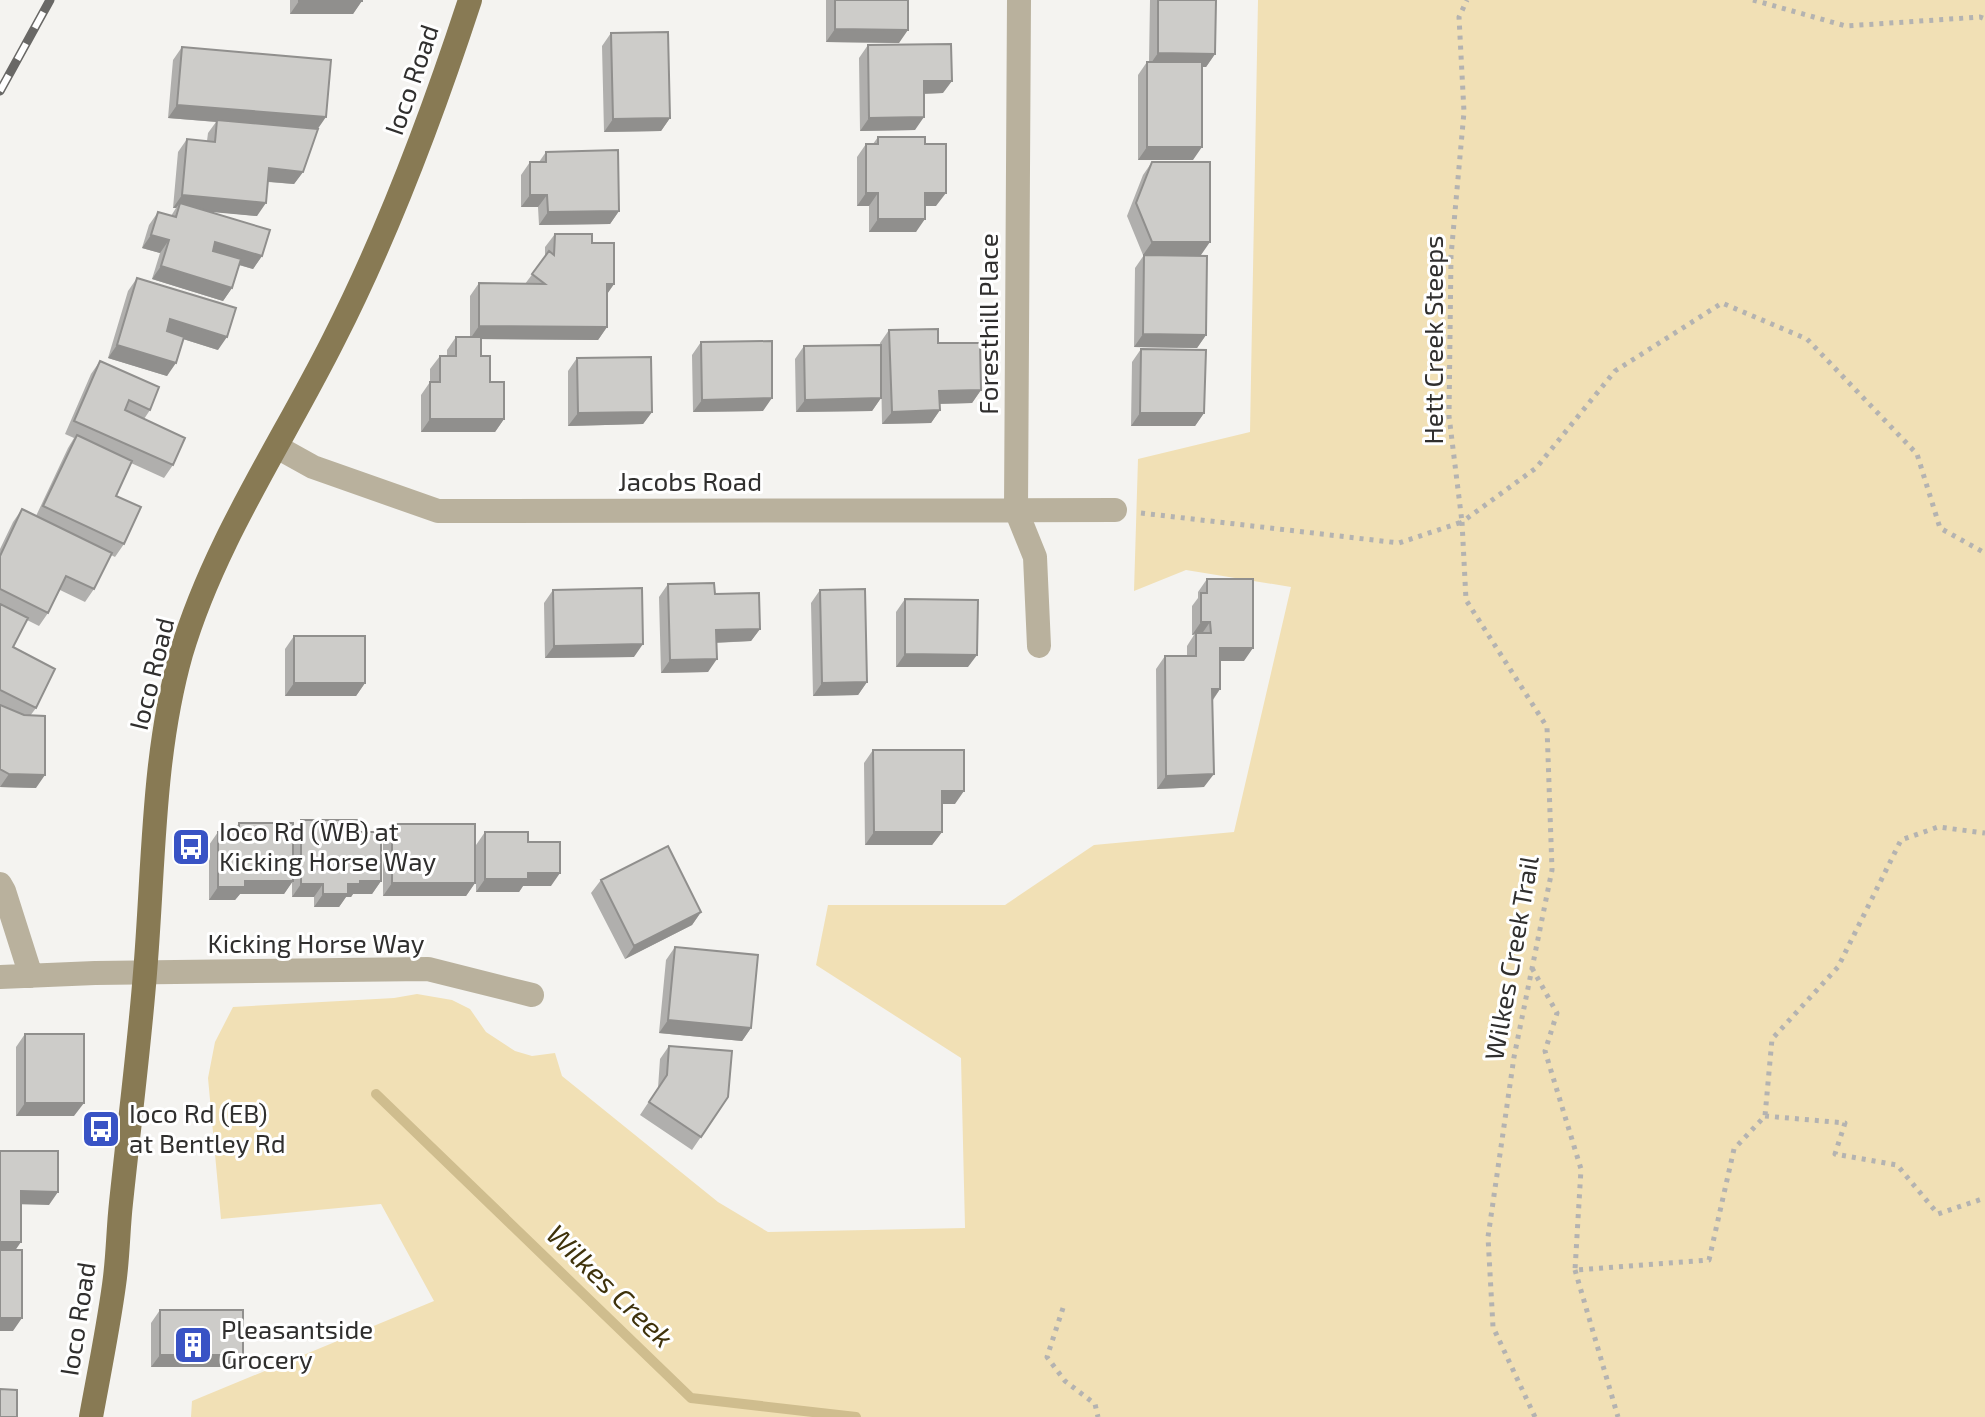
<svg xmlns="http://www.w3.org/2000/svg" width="1985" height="1417" font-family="'Exo 2',sans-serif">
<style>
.green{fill:#f1e0b5}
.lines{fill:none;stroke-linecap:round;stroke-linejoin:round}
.stream{stroke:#cfbd8e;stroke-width:10}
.path{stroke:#b4b3b1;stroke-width:5;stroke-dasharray:4 6;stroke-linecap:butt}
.minor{stroke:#b9b19d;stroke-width:24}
.major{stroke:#887a54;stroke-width:24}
.rail-casing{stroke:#696866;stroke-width:9}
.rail{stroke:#fff;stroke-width:6;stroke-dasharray:18;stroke-linecap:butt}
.wall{fill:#b0afad}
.shaded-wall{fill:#908f8d}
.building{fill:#cdccc9;stroke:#908f8d;stroke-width:2}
.labels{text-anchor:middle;stroke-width:6;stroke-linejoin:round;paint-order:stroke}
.street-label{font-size:26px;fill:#302f2e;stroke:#fff}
.poi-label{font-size:26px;fill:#302f2e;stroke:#fff;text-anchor:start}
.water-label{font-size:28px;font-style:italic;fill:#3f320b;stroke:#fff}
</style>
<rect width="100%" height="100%" fill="#f4f3f0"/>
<path class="green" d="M1258,0H1985V1417H191L192,1401L434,1301L381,1204L221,1219L208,1078L215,1042L233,1007L394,998L417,994L452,1000L470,1009L486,1032L515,1051L532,1056L555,1053L562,1076L718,1202L768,1232L965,1228L961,1058L816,965L828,905H1005L1094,845L1234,832L1291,587L1186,570L1134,591L1138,459L1250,432Z"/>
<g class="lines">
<path class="stream" d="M376,1094L691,1398L856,1417"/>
<path class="path" d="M1753,0L1846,26L1980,17L1985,19
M1141,513L1399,543L1462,522L1449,416L1451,256L1464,112L1459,17L1467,0
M1532,968L1557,1013L1545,1051L1581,1169L1575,1270L1709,1260L1734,1149L1765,1116L1772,1039L1838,967L1901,840L1938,827L1985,833
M1765,1116L1845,1123L1835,1154L1897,1165L1938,1214L1985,1198
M1575,1270L1618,1417
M1063,1308L1047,1357L1065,1381L1095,1404L1098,1417
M1535,1417L1493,1327L1488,1237L1514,1057L1552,870L1547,727L1466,600L1462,522L1536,468L1615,371L1722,303L1807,339L1917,454L1940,528L1985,553"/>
<path class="minor" d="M1019,0L1016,510L1035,557L1039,646
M277,447L313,467L438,511L1115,510
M0,884L4,891L31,976
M0,977L95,973L428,969L532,995"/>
<path class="major" d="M91,1417C99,1373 108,1329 114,1285C118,1258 118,1230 121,1203C129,1126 139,1049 145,973C154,867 152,757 181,654C214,542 282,443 334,339C389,231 432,116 470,0"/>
<g class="rail-casing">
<path id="rail" d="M0,91L50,0"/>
</g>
<use href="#rail" class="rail"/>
</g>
<path class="wall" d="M290,0H362L353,14H290Z
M826,0H908L899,43L826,42Z
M1150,0H1216L1215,54L1206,67H1202L1193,160H1138V75L1147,62H1149Z
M611,33L670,118L661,131L604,132L602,46Z
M868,45L943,93L924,94L915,130L860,131L859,58Z
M182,47L318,129L303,172L294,184L268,182L257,216L208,211L262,256L253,269L239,265L232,288L223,301L152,279L160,253L142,248L149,225L158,212L171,216L176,208H173L178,152L187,139L207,141L208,133L216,122L168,118L173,60Z
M878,137L925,144L936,206H925L916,232H869V206H857V157L866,144H873Z
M546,152L619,211L610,224L539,225L538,207H521V175L530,162H539Z
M1152,162L1201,255H1143L1127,216L1143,175Z
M555,234L592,243L614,284L607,294V327L598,340L481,339V356L504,419L495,432H421V395L430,382V369L440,356H447V350L456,337H470V296L479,283L525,284L545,257V247Z
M1144,255L1206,335L1197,348L1134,347L1135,268Z
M137,278L218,350L183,339L167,376L108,358L128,291Z
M889,330L938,343L981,390L972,403L940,404V410L931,423L882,424L881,366V398L872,411L796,412L795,359L804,346L880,345V343Z
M701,342L763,411L693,412L692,355Z
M1141,349L1204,413L1195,426H1131L1132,362Z
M577,358L652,412L643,424L568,426V371Z
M100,361L150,410L144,419L173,465L164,478L131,463L116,496L124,544L115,557L111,555L94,589L85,602L60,590L48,613L39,626L27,620L13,647L36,708L30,716L36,788L0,787V549L13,522L22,509L36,516L68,448L74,438L65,434L91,374Z
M1207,579L1244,661H1220V689L1213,700L1204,787L1157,789L1156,669L1165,656H1187V646L1194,635H1192V606L1198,598V592Z
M668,584L715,594L760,629L751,641L716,643L708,672L661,673L659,597Z
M553,590L634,657L545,658L544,603Z
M820,590L867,682L858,695L813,696L811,603Z
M905,599L968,667H896V612Z
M294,636L365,683L356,696H285V649Z
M873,750L955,804H942V832L932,845H865L864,763Z
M301,820L360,832L381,881L372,894H353L351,897H346L339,907H314V897H292V882L284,894H240L235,900H209V845L218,832H233L239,823L293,832Z
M392,824L475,883L466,896H383V837Z
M485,832L528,842L551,886H523L519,892H476V845Z
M601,880L701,912L692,925L625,959L591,893Z
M675,947L751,1028L742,1041L659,1033L666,960Z
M25,1034L74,1116H16V1047Z
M669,1046L728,1097L692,1150L640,1115L658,1088L660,1059Z
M160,1310L243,1355L234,1367H151V1323Z"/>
<path class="shaded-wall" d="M299,1H362L353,14H290Z
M835,29L908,30L899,43L826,42Z
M1158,53L1215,54L1206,67L1149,66Z
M924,81H952L943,93L915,94Z
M177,105L326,117L317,130L168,118Z
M924,117L915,130L860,131L869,118Z
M670,118L661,131L604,132L613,119Z
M1147,147H1202L1193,160H1138Z
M269,168L303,172L294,184L260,181Z
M866,193H878L869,206H857Z
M925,193H946L936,206H916Z
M182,195L266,203L257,216L178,209L180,203L176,208H173Z
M530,195H547L538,207H521Z
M619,211L610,224L539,225L548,212Z
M878,219H925L916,232H869Z
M151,235L169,240L160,253L142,248Z
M215,242L262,256L253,269L206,255Z
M1152,242H1210L1201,255H1143Z
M161,266L232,288L223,301L152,279Z
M607,284H614L605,297Z
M170,319L227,337L218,350L161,332Z
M479,326L607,327L598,340L470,339Z
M1143,334L1206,335L1197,348L1134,347Z
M117,345L176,363L167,376L108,358Z
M981,390L972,403L930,404L939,391Z
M772,398L763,411L693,412L702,400Z
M881,398L872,411L796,412L805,400Z
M940,410L931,423L882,424L892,412Z
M652,412L643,424L568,426L578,413Z
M1140,413H1204L1195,426H1131Z
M430,419H504L495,432H421Z
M1201,622H1210L1201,635L1196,633L1192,635Z
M760,629L751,641L706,643L716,630Z
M643,644L634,657L545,658L554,646Z
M1220,648H1253L1244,661H1211Z
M905,654L977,655L968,667H896Z
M717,659L708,672L661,673L670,660Z
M867,682L858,695L813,696L822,683Z
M294,683H365L356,696H285Z
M1212,689H1220L1211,702Z
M9,774L45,775L36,788L0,787Z
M1214,774L1204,787L1157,789L1166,776Z
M942,791H964L955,804H932Z
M874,832H942L932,845H865Z
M528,873H560L551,886H523L519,892H476L485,879Z
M245,881H293L284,894H240L235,900H209L218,887Z
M360,881H381L372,894H353L351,897H346L339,907H314L323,894L348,884Z
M392,883H475L466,896H383Z
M301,884H323L314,897H292Z
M701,912L692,925L625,959L634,946Z
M668,1020L751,1028L742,1041L659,1033Z
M25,1103H84L74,1116H16Z
M21,1191L58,1192L49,1205L12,1204Z
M0,1242H21L12,1255H0Z
M0,1318H22L13,1331H0Z
M160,1355H243L234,1367H151Z"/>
<path class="building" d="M299,0H362V1H299Z
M835,0H908V30L835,29Z
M1158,0H1216L1215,54L1158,53Z
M668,32L670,118L613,119L611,33Z
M951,44L952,81H924V117L869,118L868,45Z
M182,47L331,60L326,117L177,105Z
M1147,62H1202V147H1147Z
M217,120L318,129L303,172L269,168L266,203L182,195L187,139L215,142Z
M878,137H925V144H946V193H925V219H878V193H866V144H878Z
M618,150L619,211L548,212L547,195H530V162H546V152Z
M1152,162H1210V242H1152L1136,203Z
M180,203L270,230L262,256L215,242L213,251L241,259L232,288L161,266L169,240L151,235L158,212L176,217Z
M555,234H592V243H614V284H607V327L479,326V283L545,284L532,274L549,251L554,255Z
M1144,255L1207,256L1206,335L1143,334Z
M137,278L236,308L227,337L170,319L167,331L184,337L176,363L117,345Z
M938,329V343H980L981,390L939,391L940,410L892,412L889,330Z
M456,337H481V356H490V382H504V419H430V382H440V356H456Z
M772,341V398L702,400L701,342Z
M881,345V398L805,400L804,346Z
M1141,349L1206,350L1204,413H1140Z
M651,357L652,412L578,413L577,358Z
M100,361L159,387L150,410L129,400L125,410L185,438L173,465L74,421Z
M77,435L132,461L116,496L141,507L124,544L43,506Z
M22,509L112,553L94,589L66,576L48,613L0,589V556Z
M1207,579H1253V648H1220V689H1212L1214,774L1166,776L1165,656H1196V633H1211L1210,622H1201V593H1207Z
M714,583L715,594L759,593L760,629L716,630L717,659L670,660L668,584Z
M642,588L643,644L554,646L553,590Z
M865,589L867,682L822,683L820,590Z
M905,599L978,600L977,655L905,654Z
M0,604L28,618L13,647L55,669L36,708L0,690Z
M294,636H365V683H294Z
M0,705L24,715L45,716V775L9,774L0,769Z
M873,750H964V791H942V832H874Z
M301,820H360V832H381V881H360V884H348V894H323V884H301Z
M239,823H293V881H245V887H218V832H239Z
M392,824H475V883H392Z
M485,832H528V842H560V873H528V879H485Z
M668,846L701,912L634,946L601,880Z
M675,947L758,955L751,1028L668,1020Z
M25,1034H84V1103H25Z
M669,1046L732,1051L728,1097L701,1137L649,1102L667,1075Z
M0,1151H58V1192L21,1191V1242H0Z
M0,1250H22V1318H0Z
M160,1310H243V1355H160Z
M0,1389L17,1390V1417H0Z"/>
<defs>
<g id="bus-square" transform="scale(2)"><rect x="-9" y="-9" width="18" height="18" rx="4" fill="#3953c5" stroke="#fff"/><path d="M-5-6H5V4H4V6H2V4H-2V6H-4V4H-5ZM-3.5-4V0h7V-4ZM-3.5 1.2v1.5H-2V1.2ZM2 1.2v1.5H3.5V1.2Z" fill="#fff"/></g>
<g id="building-square" transform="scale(2)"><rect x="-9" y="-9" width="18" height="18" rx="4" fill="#3953c5" stroke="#fff"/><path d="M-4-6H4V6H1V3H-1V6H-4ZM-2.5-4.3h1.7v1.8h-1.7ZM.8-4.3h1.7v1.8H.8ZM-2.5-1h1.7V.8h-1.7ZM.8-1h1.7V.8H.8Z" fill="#fff"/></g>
</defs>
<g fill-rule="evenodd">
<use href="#bus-square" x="191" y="847"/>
<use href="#bus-square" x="101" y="1129"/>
<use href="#building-square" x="193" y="1345"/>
</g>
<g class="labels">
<g class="street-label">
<text transform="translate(412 80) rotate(-71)" y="9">Ioco Road</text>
<text transform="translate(989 324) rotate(-90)" y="9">Foresthill Place</text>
<text transform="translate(1434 340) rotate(-90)" y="9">Hett Creek Steeps</text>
<text x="690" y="491">Jacobs Road</text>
<text transform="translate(152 674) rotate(-76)" y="9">Ioco Road</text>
<text x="316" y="953">Kicking Horse Way</text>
<text transform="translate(1512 958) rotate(-80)" y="9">Wilkes Creek Trail</text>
<text transform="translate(78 1319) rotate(-81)" y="9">Ioco Road</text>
</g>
<g class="poi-label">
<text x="219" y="841">Ioco Rd (WB) at<tspan x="219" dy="30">Kicking Horse Way</tspan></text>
<text x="129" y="1123">Ioco Rd (EB)<tspan x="129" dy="30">at Bentley Rd</tspan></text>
<text x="221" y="1339">Pleasantside<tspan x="221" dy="30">Grocery</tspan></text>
</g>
<g class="water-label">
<text transform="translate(610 1286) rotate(44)" y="10">Wilkes Creek</text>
</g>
</g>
</svg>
